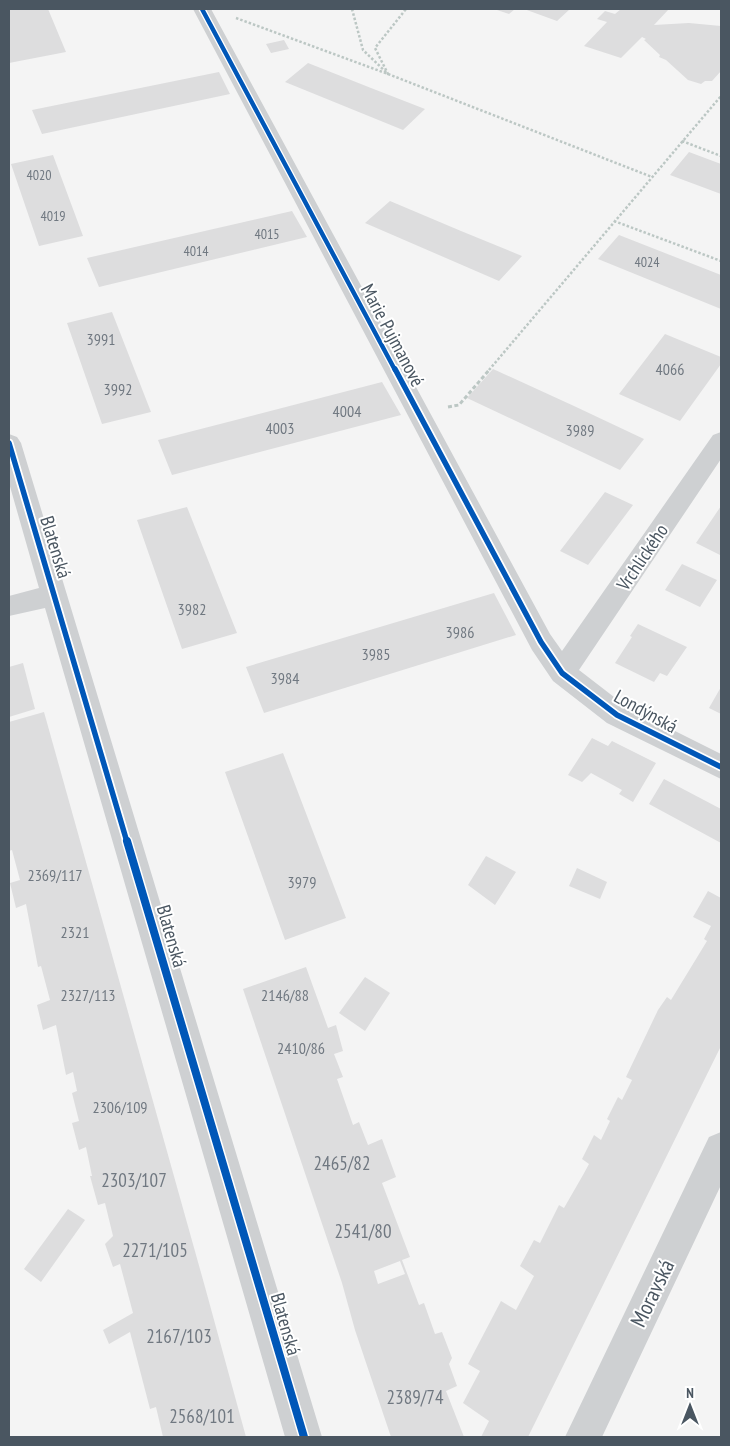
<svg xmlns="http://www.w3.org/2000/svg" width="730" height="1446" font-family="'PT Sans Narrow',sans-serif">
<style>
.building{fill:#ddddde;fill-rule:evenodd}
.lines{fill:none;stroke-linecap:round;stroke-linejoin:round}
.path-far1{stroke:#bcc7c4;stroke-width:2.5;stroke-dasharray:2.5 2;stroke-linecap:butt}
.path{stroke:#bcc7c4;stroke-width:3;stroke-dasharray:4 2.5;stroke-linecap:butt}
.minor{fill:#ced0d2;fill-rule:evenodd}
.cycleway-far2-casing{stroke:#fff;stroke-width:7}
.cycleway-far1-casing{stroke:#fff;stroke-width:9}
.cycleway-casing{stroke:#fff;stroke-width:11}
.cycleway-far2{stroke:#0057b8;stroke-width:4.5}
.cycleway-far1{stroke:#0057b8;stroke-width:5.5}
.cycleway{stroke:#0057b8;stroke-width:8}
.labels{text-anchor:middle;stroke-width:4;stroke-linejoin:round;paint-order:stroke}
.far-number-label{font-size:14px;fill:#707881}
.number-label{font-size:16px;fill:#707881}
.street-label{font-size:19px;fill:#4a5661;stroke:#fff}
.near-number-label{font-size:19px;fill:#707881}
.near-street-label{font-size:22px;fill:#4a5661;stroke:#fff}
</style>
<rect width="100%" height="100%" fill="#f4f4f4"/>
<path class="building" d="M9,9H48L66,52L9,63Z
M494,9H515L509,14Z
M524,9H570L557,21Z
M621,9H669L654,25L689,23L721,26V71L712,81H705L701,84L688,80L666,60L659,57L660,55L644,40L646,39L642,37L621,58L584,46L607,22L597,19L605,11L615,14Z
M284,40L289,49L271,53L266,44Z
M308,63L371,88L425,109L403,130L285,82Z
M219,72L230,94L42,134L32,110Z
M689,152L721,164V194L670,175Z
M53,155L83,236L39,246L11,164Z
M390,201L461,231L522,256L499,281L365,223Z
M292,211L307,237L99,287L87,258Z
M619,235L721,275V309L598,259Z
M112,312L151,412L102,424L67,323Z
M665,334L721,357V364L680,421L619,394Z
M493,369L574,406L644,439L620,470L467,398Z
M382,382L401,415L172,475L158,440Z
M605,492L633,505L588,565L560,551Z
M721,506V552L720,555L696,543Z
M187,507L237,633L182,649L137,520Z
M682,564L717,580L700,607L665,590Z
M494,593L516,635L264,713L246,667Z
M638,624L687,647L667,676L660,673L654,682L615,663L632,637L630,636Z
M23,663L35,709L9,717V667Z
M721,687V714L709,708Z
M44,712L205,1287L246,1437H163L156,1407L150,1409L130,1332L109,1344L103,1330L133,1313L120,1264L113,1267L105,1244L113,1236L105,1203L98,1205L90,1176H92L86,1147L79,1150L72,1123L79,1121L72,1093L77,1091L73,1072L66,1075L56,1025L43,1030L37,1005L50,1000L41,966L38,967L26,904L16,908L10,883L20,880L12,850L9,851V722Z
M592,738L608,746L612,741L656,763L633,802L619,794L622,790L591,773L582,782L568,775Z
M283,753L346,918L285,940L225,772Z
M664,779L721,809V843L649,804Z
M486,856L516,872L495,905L468,885Z
M577,868L607,882L600,899L569,886Z
M708,891L721,898V1046L528,1437H481L489,1421L463,1403L480,1371L468,1364L501,1301L516,1310L534,1276L520,1266L534,1240L540,1243L559,1205L564,1208L583,1175L589,1164L582,1159L594,1135L601,1140L610,1121L607,1119L618,1097L622,1100L632,1080L626,1077L658,1010L667,997L671,1000L707,941L704,939L711,926L693,917Z
M306,967L328,1028L336,1025L343,1051L334,1054L343,1077L337,1079L353,1125L359,1122L368,1145L382,1139L396,1177L382,1183L410,1257L402,1260L419,1305L424,1303L435,1334L442,1332L452,1358L449,1364L457,1386L446,1391L464,1437H391L355,1330L342,1283L243,989ZM400,1261L405,1274L378,1284L374,1271Z
M365,977L390,993L365,1031L339,1013Z
M68,1209L85,1220L41,1282L24,1269Z"/>
<g class="lines">
<path class="path-far1" d="M352,9L363,50L388,74L375,48L406,9
M236,18L388,74L652,177
M682,141L721,156
M614,221L721,261
M489,370L721,96"/>
<path class="path" d="M448,407L459,405L490,369"/>
<path class="minor" d="M193,9H211L550,634L562,651L713,435L721,432V459L579,670L627,707L721,754V779L607,723L553,681L532,650Z
M9,434L17,437L21,443L322,1437H285L45,608L9,616V596L39,588L9,483Z
M721,1132V1185L602,1437H565L709,1137Z"/>
<g class="cycleway-far2-casing">
<path id="cycleway-far2" d="M202,9L395,370"/>
</g>
<g class="cycleway-far1-casing">
<path id="cycleway-far1" d="M395,369L541,642L562,673L617,715L721,767
M9,443L127,842"/>
</g>
<g class="cycleway-casing">
<path id="cycleway" d="M127,841L304,1437"/>
</g>
<use href="#cycleway-far2" class="cycleway-far2"/>
<use href="#cycleway-far1" class="cycleway-far1"/>
<use href="#cycleway" class="cycleway"/>
</g>
<g class="labels">
<g class="far-number-label">
<text x="39" y="180">4020</text>
<text x="53" y="221">4019</text>
<text x="267" y="239">4015</text>
<text x="196" y="256">4014</text>
<text x="647" y="267">4024</text>
</g>
<g class="number-label">
<text x="101" y="345">3991</text>
<text x="670" y="375">4066</text>
<text x="118" y="395">3992</text>
<text x="347" y="417">4004</text>
<text x="280" y="434">4003</text>
<text x="580" y="436">3989</text>
<text x="192" y="615">3982</text>
<text x="460" y="638">3986</text>
<text x="376" y="660">3985</text>
<text x="285" y="684">3984</text>
<text x="55" y="881">2369/117</text>
<text x="302" y="888">3979</text>
<text x="75" y="938">2321</text>
<text x="88" y="1001">2327/113</text>
<text x="285" y="1001">2146/88</text>
<text x="301" y="1054">2410/86</text>
<text x="120" y="1113">2306/109</text>
</g>
<g class="street-label">
<text transform="translate(393 335) rotate(62)" y="7">Marie Pujmanové</text>
<text transform="translate(56 547) rotate(73)" y="7">Blatenská</text>
<text transform="translate(642 557) rotate(-56)" y="7">Vrchlického</text>
<text transform="translate(646 711) rotate(29)" y="7">Londýnská</text>
<text transform="translate(172 936) rotate(74)" y="7">Blatenská</text>
<text transform="translate(286 1324) rotate(74)" y="7">Blatenská</text>
</g>
<g class="near-number-label">
<text x="342" y="1170">2465/82</text>
<text x="134" y="1187">2303/107</text>
<text x="363" y="1238">2541/80</text>
<text x="155" y="1257">2271/105</text>
<text x="179" y="1343">2167/103</text>
<text x="415" y="1404">2389/74</text>
<text x="202" y="1423">2568/101</text>
</g>
<g class="near-street-label">
<text transform="translate(652 1293) rotate(-64)" y="8">Moravská</text>
</g>
</g>
<rect width="730" height="1446" fill="none" stroke="#4a5661" stroke-width="20"/>
<g transform="translate(690 1406)" stroke="#ffffff" stroke-width="4" paint-order="stroke">
<path d="M0-4L9 19L0 12L-9 19Z" fill="#4a5661"/>
<text y="-8" font-size="14" font-weight="bold" text-anchor="middle" fill="#4a5661">N</text>
</g>
</svg>
